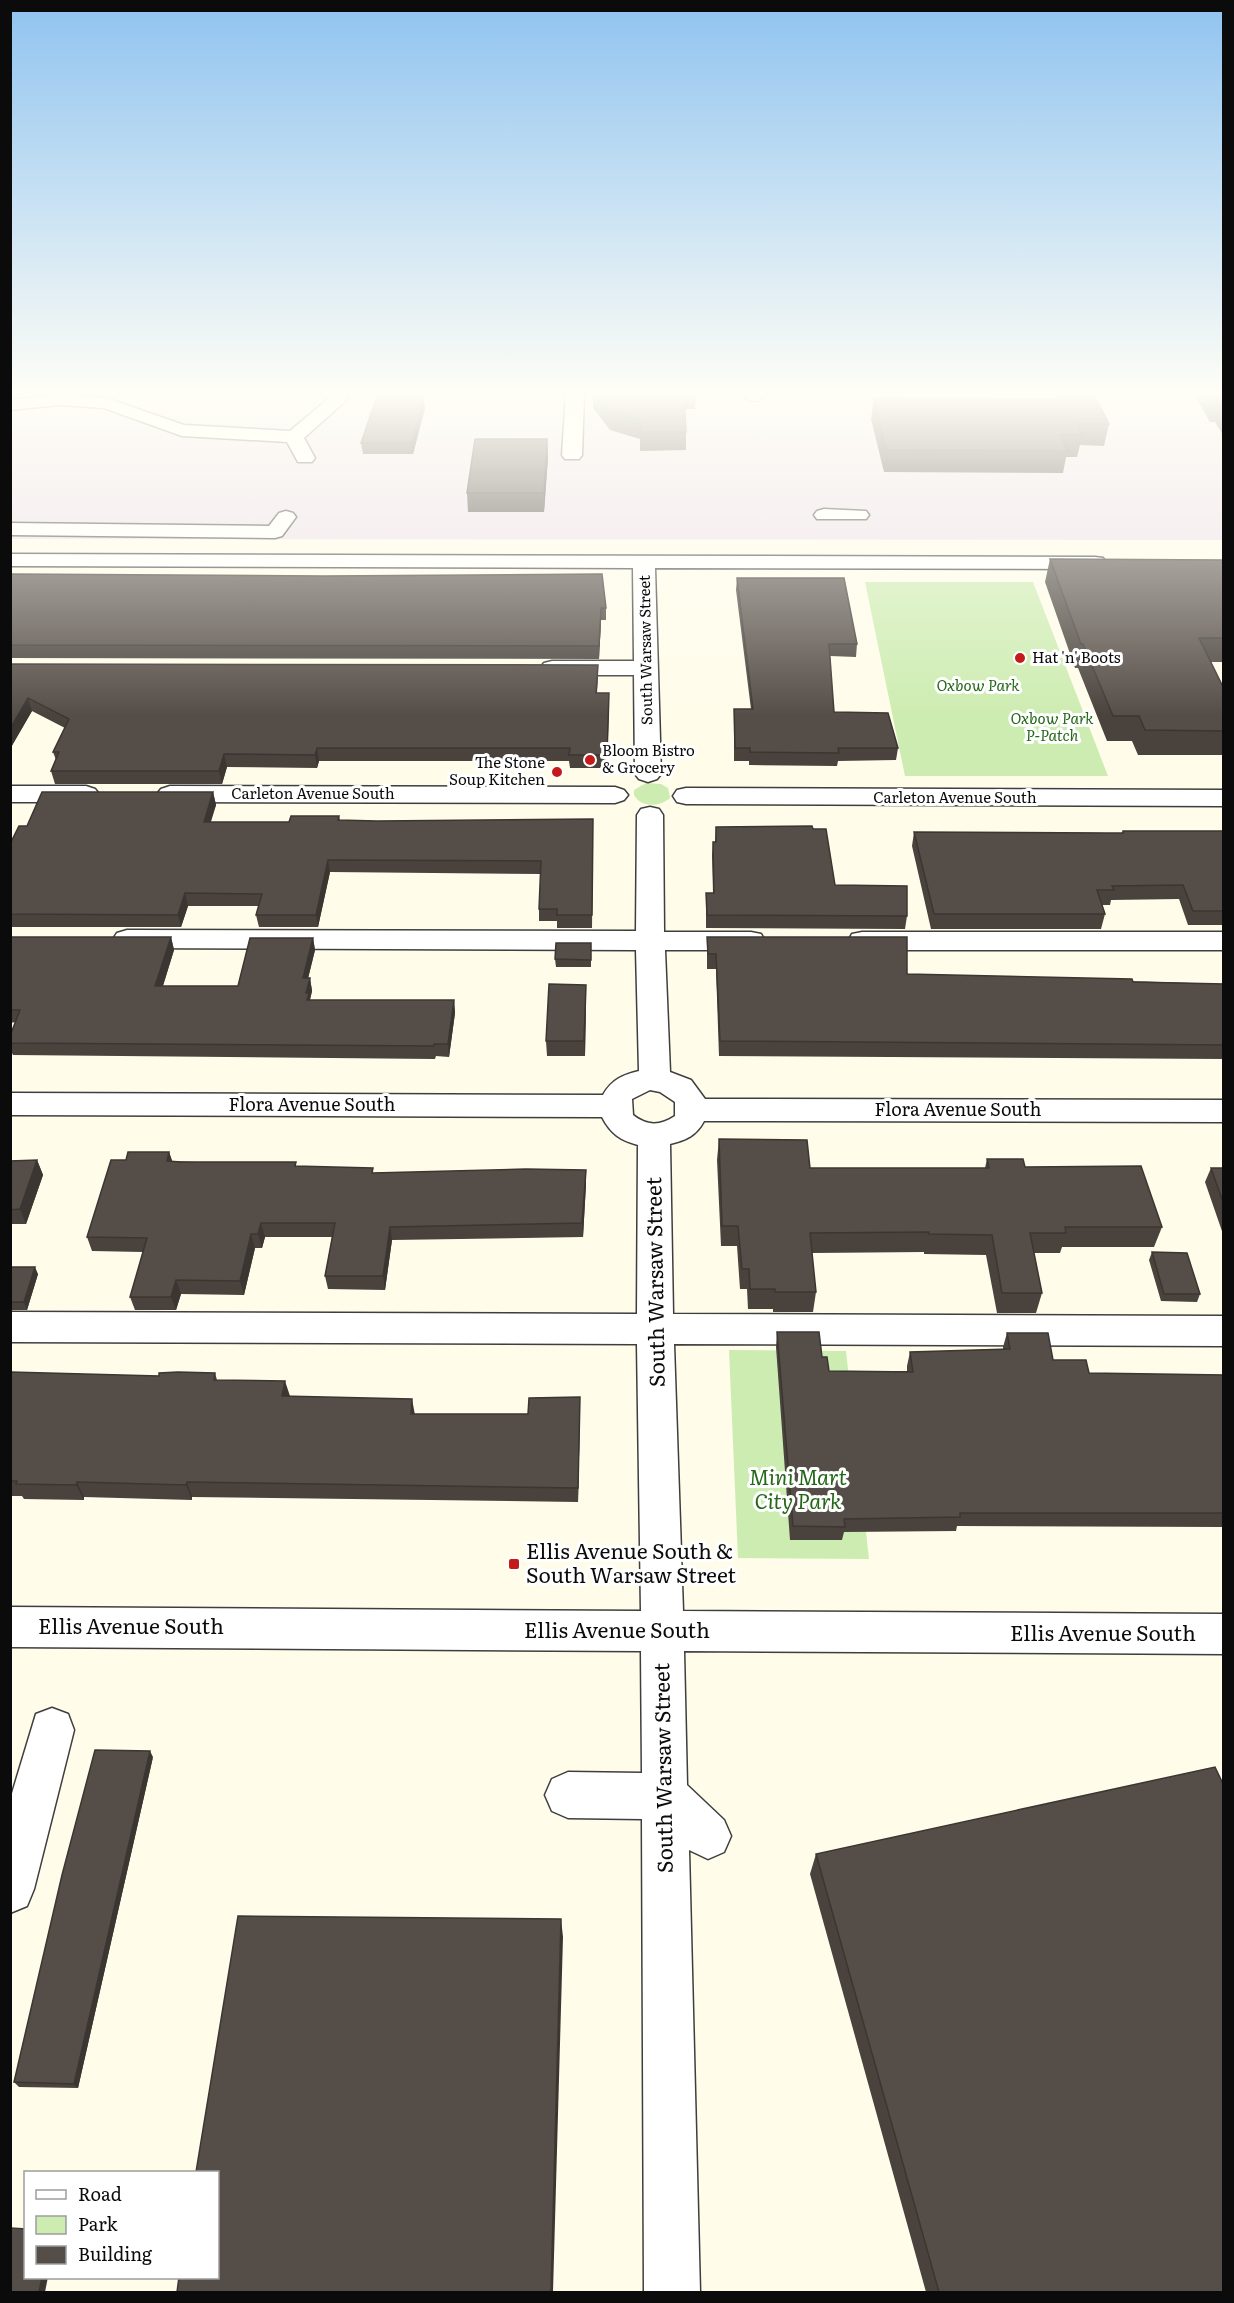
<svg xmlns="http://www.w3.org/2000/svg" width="1234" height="2303" font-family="Literata,serif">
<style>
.industrial{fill:#ebdeeb}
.green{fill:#cdecb1}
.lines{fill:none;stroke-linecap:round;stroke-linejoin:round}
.minor-casing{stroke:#3e3e3e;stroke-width:3}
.minor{fill:#fff;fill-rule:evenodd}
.wall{fill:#49423d}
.shaded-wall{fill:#3c3632}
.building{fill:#554d47;stroke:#3c3632;stroke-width:1.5}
.poi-dot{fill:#c51a1a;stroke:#fff;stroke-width:2}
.labels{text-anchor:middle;stroke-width:6;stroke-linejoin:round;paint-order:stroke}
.far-street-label{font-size:15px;fill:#0b0b0b;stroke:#fff}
.far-poi-label{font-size:15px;fill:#0b0b0b;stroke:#fff;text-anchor:start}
.far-park-label{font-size:15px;font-style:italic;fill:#256718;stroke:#fff}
.street-label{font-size:18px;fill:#0b0b0b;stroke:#fff}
.near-street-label{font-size:21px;fill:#0b0b0b;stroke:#fff}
.near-park-label{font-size:21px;font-style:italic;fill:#256718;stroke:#fff}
.near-poi-label{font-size:21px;fill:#0b0b0b;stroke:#fff;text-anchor:start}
</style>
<rect width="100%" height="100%" fill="#fffcea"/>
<path class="industrial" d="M11,394H1223V540L11,539Z"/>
<path class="green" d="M865,582H1033L1108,776H905Z
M646,783L661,784L668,788L670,798C660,807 641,808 634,795V790Z
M729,1350L846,1351L869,1559L738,1558Z"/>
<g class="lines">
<g class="minor-casing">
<path id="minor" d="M334,394H345L349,398L304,438L315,458L312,462H298L287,442L182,436L104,408L59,405L10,410V400L59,395L106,398L184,425L290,431Z
M566,394H584L582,455L579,459H565L562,455Z
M743,394H761L763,396L760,400C752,402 748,401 743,394Z
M824,509L866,511L869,515L866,519H817L814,515L817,511Z
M286,511L293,513L296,517L282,536L275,538L10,535V523L269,526L279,513Z
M10,554L1095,557L1103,558L1106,563L1103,568L1095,569L655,568L661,774L657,779L648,782L639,779L635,774L634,675H552L544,673L540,668L544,663L552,661H634L633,568L10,566Z
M10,786H86L95,789L99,794L95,799L86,802H10Z
M170,786L615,787L624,790L628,795L624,800L615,803L170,802L161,799L157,794L161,789Z
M686,788L1224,790V806L686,804L677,802L673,796L677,790Z
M650,807L659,809L663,815L664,932H751L761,934L765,941L761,948L751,950H665L670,1072L691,1080L705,1099L1224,1100V1122L704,1121C696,1136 686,1140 670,1144L673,1314L1224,1316V1346L674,1344L683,1611L1224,1614V1654L684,1651L687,1785L724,1820L731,1836L724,1852L708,1859L689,1850L700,2292H644L642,1819L568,1818L552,1811L545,1795L552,1779L568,1772L642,1773L641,1651L10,1647V1607L641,1611L637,1344L10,1342V1312L637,1314L638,1145C620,1140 611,1134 602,1117L10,1115V1093L603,1095C612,1079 623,1075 639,1071L636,950L127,948L117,945L113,939L117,933L127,930L636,931L637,815L641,809ZM650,1090L660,1092L675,1102V1116C660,1126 647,1126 633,1115L632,1099Z
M862,932H1224V950H862L852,948L848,941L852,934Z
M52,1708L68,1714L74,1730L34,1889L27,1906L10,1913V1800L36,1714Z"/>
</g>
<use href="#minor" class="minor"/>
</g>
<path class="wall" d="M593,394H696L695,409H685L686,432V450L640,451V439L610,430L593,408Z
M1056,394H1094L1109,424L1104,446L1080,445L1077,457H1066L1063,473L884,472L871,419L874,398L1056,399Z
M1194,394H1224V437L1215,422H1210Z
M425,408L413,454H363L361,443Z
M547,439L548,457L544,512H468L467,493Z
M1050,559L1224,560V662H1211L1224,689V755H1138L1132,741H1107L1078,668H1075L1045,582Z
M10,574L606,608V620H601L599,659L10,658Z
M737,578L857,644L856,657L830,656L834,712L898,748L896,760L838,761L837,766L749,765V761H734V709H751L736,590Z
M10,664L598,677L597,693L609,706L607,768H570L569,761H319L317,768L227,767L222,784H55L51,771L56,760L53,752L65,728L32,711L10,749Z
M213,792L216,805L210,822H289L339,816L340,820L593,832L592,928H557V921H539V909L541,874L330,872L318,927H259L256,915L259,906H188L181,927H10V844L27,826Z
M716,827L813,829L835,885L907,916L905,929L706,928V893H713L712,855L713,842H715Z
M1123,831H1224V925H1188L1179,899L1111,900L1110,905H1102L1105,914L1101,929H931L912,846L914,832L1107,833H1122Z
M10,937H171L174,950L163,986H238L313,938L315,950L308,978H310L312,991L310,1000H454L455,1013L449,1057L436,1056L435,1059L13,1055L10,1049V1036L16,1022L10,1023Z
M707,937L907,974L1224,984V1059L719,1056L716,969H707Z
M591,943V967H556L555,959Z
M586,1000L585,1056H547L546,1041Z
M719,1139L810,1168H985L987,1159L1025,1167L1162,1227L1154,1247H1062L1060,1253H1034L1042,1293L1036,1313H997L986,1255L924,1254V1252L812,1253L816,1292L813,1312H773V1309H748L747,1289H740L737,1246H721L717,1160Z
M169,1152L172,1161L296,1166L374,1173L586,1170V1184L583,1237L392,1240L385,1290L328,1289L325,1276L332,1237H265L262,1248H255L244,1295L181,1294L176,1310H135L130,1297L143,1252L92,1251L87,1237L126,1160Z
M37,1160L43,1175L26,1224H10V1161Z
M1211,1168H1224V1237L1205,1182Z
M1152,1252L1200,1294L1197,1302L1161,1301L1149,1260Z
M10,1267L38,1274L27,1310H10Z
M777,1332L822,1357L829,1371H907V1366L910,1352L1003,1349V1347L1007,1333L1053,1360L1089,1373L1224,1375V1527L957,1526L956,1531L844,1532L842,1540H790L776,1347Z
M10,1372L159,1376L215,1373L217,1380L290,1396L414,1414H528L580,1413L578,1502L192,1497V1500L84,1497V1500L24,1499L22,1496H10Z
M153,1757L78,2088L19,2087L14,2082Z
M816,1854L1224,2292H926L810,1874Z"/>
<path class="shaded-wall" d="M424,397L425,408L413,454L412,443Z
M547,439L548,457L544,512V493Z
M601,608V620L599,659V646Z
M28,698L32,711L10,749V729Z
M317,748L319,761L317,768L315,755Z
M224,754L227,767L222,784L219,771Z
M213,792L216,805L207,835L204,822Z
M328,860L330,872L318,927L316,915Z
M185,893L188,906L181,927L178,915Z
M171,937L174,950L159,998L155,986Z
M313,938L315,950L305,991L303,978Z
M310,978L312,991L310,999L311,1006L310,1012L306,993Z
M586,985V1000L585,1056L584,1041Z
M454,1000L455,1013L449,1057L448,1044Z
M169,1152L174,1166L167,1161Z
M37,1160L43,1175L26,1224L20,1209Z
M586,1170V1184L583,1237L582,1223Z
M261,1223L265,1237L262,1248L258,1234Z
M390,1227L392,1240L385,1290L383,1276Z
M251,1234L255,1248L244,1295L240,1281Z
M35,1267L38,1274L27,1310L24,1302Z
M176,1280L181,1294L176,1310L171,1297Z
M285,1381L290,1396H282Z
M580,1397V1413L578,1502V1488Z
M412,1399L415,1415L411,1414Z
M77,1482L84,1497V1500L76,1485Z
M187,1482L192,1497V1500L186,1485Z
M150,1751L153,1757L78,2088L74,2084Z
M561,1919L563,1937L553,2292H551Z
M42,2277H48L45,2292H39Z"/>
<path class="building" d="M596,394H684L686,432H640V420L610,412Z
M1059,394H1094L1109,424H1077L1082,435L1060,434L1068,451L886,450L874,398L1059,399Z
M1210,394H1224V407L1220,402H1215Z
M377,396L424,397L412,443H361Z
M475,439H547L544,493H467Z
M1050,559L1224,560V638H1199L1224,689V731L1145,730L1139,716H1113L1083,644H1081Z
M10,574L324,576L602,574L606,608H601L599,646L10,645Z
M737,578H844L857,644H829L834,712L888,713L898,748H838L839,753L750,752V748H735L734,709H753Z
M10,664L598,665L596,693H609L607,755H569L570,748H317L315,755L224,754L219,771H51L59,752H53L69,719L28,698L10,729Z
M42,792H213L204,822H289L291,816H339L338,820L377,821L593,819L592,915H557V909H539L541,861L328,860L316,915H256L262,894L185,893L178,915L10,914V844L19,826H27Z
M812,826L813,829H826L835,885L907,886V916L707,915L706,893H714L713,842H716V827Z
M1123,831H1224V911H1193L1183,885L1112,886L1114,890H1097L1105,914H934L914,832L1107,833H1123Z
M10,937H171L155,986H238L250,938H313L303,978H310L306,993H309L307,1000H454L448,1044H434V1046L10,1043V1036L20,1010H10Z
M707,937H907V974L1132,979L1133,982L1224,984V1045L720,1041L716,954H708Z
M556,943H591V960L555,959Z
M549,984L586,985L584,1041H546Z
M719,1139L807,1140L810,1168H989L987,1159H1023L1025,1167L1141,1166L1162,1227H1065L1066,1233H1030L1042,1293H1002L992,1235L929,1234V1232L810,1233L816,1292H775V1289H750L749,1269H742L738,1226H722Z
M128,1152H169L167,1161L181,1162H296L295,1166L373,1168L372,1173L526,1169L586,1170L582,1223L390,1227L383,1276H325L335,1223H261L258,1234H251L240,1281L176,1280L171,1297H130L147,1238L87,1237L111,1160H126Z
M37,1160L20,1209L10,1210V1161Z
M1211,1168H1224V1205Z
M1152,1252L1187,1253L1200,1294H1164Z
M10,1267H35L24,1302H10Z
M777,1332H819L822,1357H827L829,1371L913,1372L910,1352L1010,1349L1007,1333H1048L1053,1360H1086L1089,1373L1224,1375V1513H960V1517L844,1519L845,1527L793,1526Z
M10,1372L159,1376V1373L178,1372L215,1373L214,1380L285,1381L282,1396L412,1399L411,1414H528L529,1398L580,1397L578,1488L187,1482L186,1485L77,1482L76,1485L16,1484L17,1481H10Z
M95,1750L150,1751L74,2084L14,2082L62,1875Z
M1215,1767L1224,1786V2292H939L816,1854Z
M238,1916L561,1919L551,2292H177L179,2277H218V2172H196Z
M10,2228L26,2229V2277H42L39,2292H10Z"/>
<linearGradient id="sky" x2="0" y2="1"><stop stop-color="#8fc3f0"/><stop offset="0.55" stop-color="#fffef6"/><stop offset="1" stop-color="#fffef6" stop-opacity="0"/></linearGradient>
<rect width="1234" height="716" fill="url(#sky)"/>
<g class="poi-dot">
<circle cx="1020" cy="658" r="6"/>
<circle cx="590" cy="760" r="6"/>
<circle cx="557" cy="772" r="6"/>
<rect x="508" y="1558" width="12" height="12" rx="3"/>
</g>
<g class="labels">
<g class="far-street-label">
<text transform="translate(646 650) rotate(-91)" y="5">South Warsaw Street</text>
<text x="313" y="799">Carleton Avenue South</text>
<text x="955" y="803">Carleton Avenue South</text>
</g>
<g class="far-poi-label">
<text x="1032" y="663">Hat 'n' Boots</text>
<text x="602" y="756">Bloom Bistro<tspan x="602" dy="17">&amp; Grocery</tspan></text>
<text x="545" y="768" text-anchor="end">The Stone<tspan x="545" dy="17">Soup Kitchen</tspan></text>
</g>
<g class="far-park-label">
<text x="978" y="691">Oxbow Park</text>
<text x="1052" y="724">Oxbow Park<tspan x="1052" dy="17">P-Patch</tspan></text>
</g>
<g class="street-label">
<text x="312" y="1111">Flora Avenue South</text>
<text x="958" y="1116">Flora Avenue South</text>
</g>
<g class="near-street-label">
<text transform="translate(656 1282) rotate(-91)" y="7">South Warsaw Street</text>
<text x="131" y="1634">Ellis Avenue South</text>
<text x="617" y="1638">Ellis Avenue South</text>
<text x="1103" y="1641">Ellis Avenue South</text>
<text transform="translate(664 1768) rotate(-91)" y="7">South Warsaw Street</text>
</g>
<g class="near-park-label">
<text x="798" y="1485">Mini Mart<tspan x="798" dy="24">City Park</tspan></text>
</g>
<g class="near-poi-label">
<text x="526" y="1559">Ellis Avenue South &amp;<tspan x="526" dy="24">South Warsaw Street</tspan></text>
</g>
</g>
<rect width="1234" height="2303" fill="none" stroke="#0b0b0b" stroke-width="24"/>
<rect x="24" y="2171" width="195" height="108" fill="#ffffff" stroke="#9d9d9d" stroke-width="1.5"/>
<rect x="36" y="2190" width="30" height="9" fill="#ffffff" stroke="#9d9d9d" stroke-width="1.5"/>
<text x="78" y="2201" font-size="18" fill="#0b0b0b">Road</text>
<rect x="36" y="2216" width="30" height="18" fill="#cdecb1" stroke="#9d9d9d" stroke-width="1.5"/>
<text x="78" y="2231" font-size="18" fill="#0b0b0b">Park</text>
<rect x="36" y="2246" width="30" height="18" fill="#554d47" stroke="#9d9d9d" stroke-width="1.5"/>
<text x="78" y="2261" font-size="18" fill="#0b0b0b">Building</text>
</svg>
